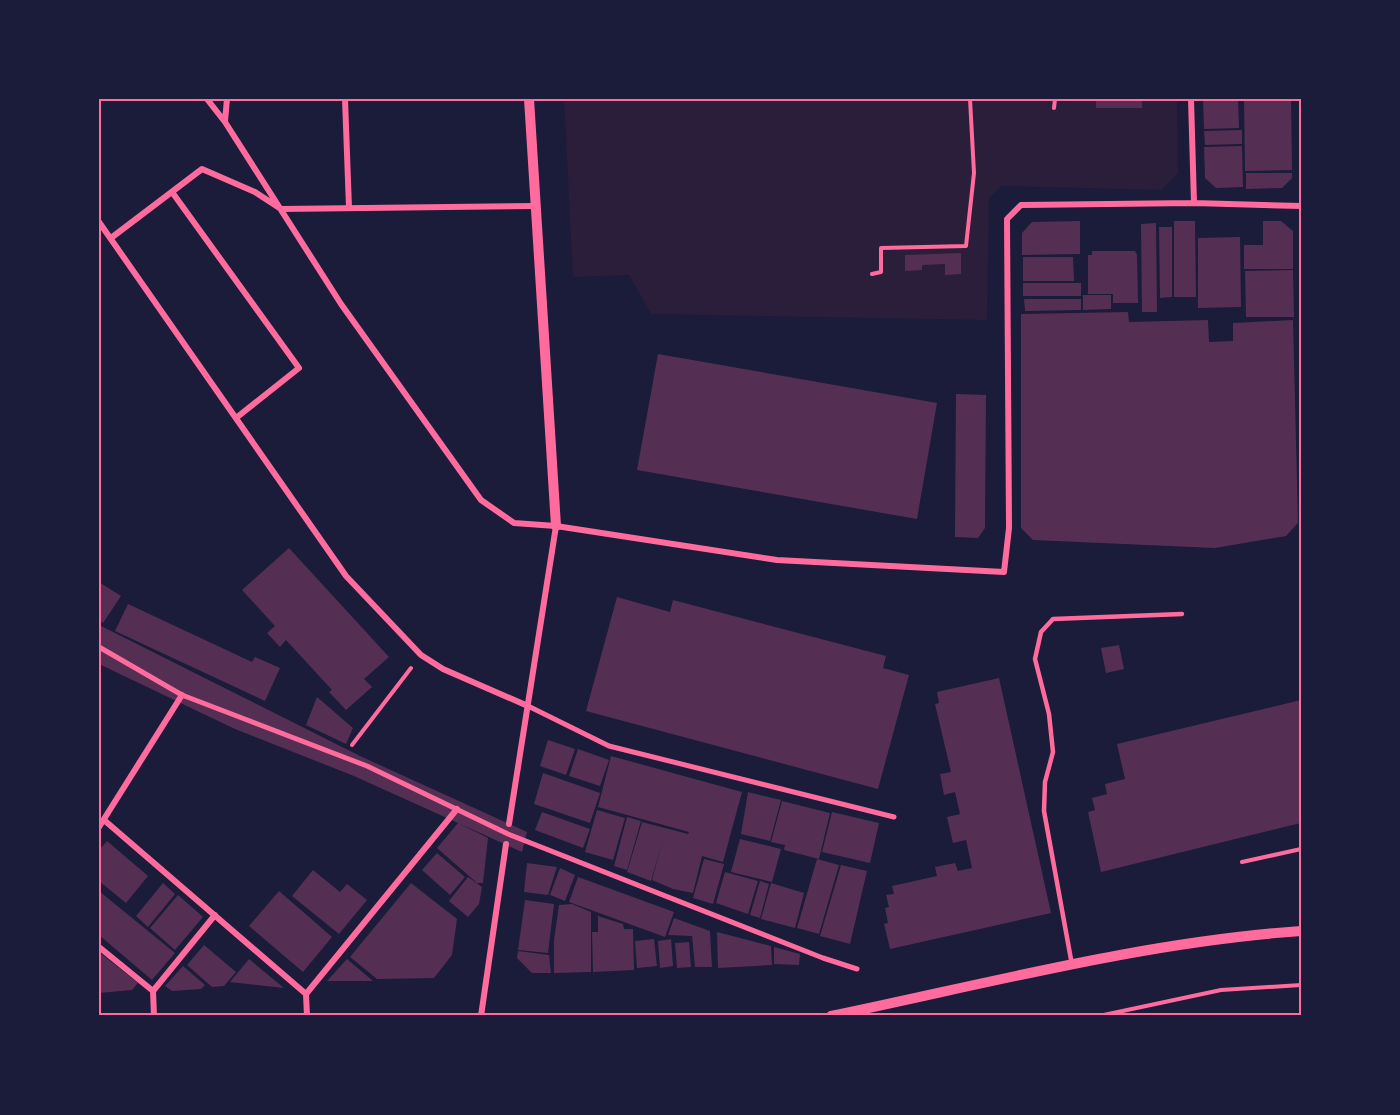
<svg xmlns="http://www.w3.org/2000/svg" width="1400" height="1115" font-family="Raleway,sans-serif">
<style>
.green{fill:#2a1e3b}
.building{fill:#542f53}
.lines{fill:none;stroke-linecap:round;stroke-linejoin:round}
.path{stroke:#ff6b9d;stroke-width:4}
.service{stroke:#ff6b9d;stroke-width:4.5}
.pedestrian{stroke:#ff6b9d;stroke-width:5}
.minor{stroke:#ff6b9d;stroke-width:6}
.tertiary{stroke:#ff6b9d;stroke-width:10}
.neatline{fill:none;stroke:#ff6b9d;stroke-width:2}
</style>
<rect width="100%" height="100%" fill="#1b1b3a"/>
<path class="green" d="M564,99H1177L1178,173L1162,190L1002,186L989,198L987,320L651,314L629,275L573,277Z"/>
<path class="building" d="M1096,99H1142V108H1096Z
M1203,99H1238L1239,128L1204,129Z
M1244,99H1291L1292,170L1245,171Z
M1242,130V144L1205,145L1204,131Z
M1242,146L1243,187L1216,188L1205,178L1204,147Z
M1246,173H1292V178L1282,188L1246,189Z
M1080,221V254L1022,255V233L1032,222Z
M1174,221H1195L1196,297H1174Z
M1263,221H1281L1293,231V269H1244V245H1263Z
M1156,223L1157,312H1142L1141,224Z
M1159,227H1172V297L1160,298Z
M1240,237L1241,307L1198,308V238Z
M1092,251H1135L1137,255L1138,303H1113V294H1088V255H1092Z
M961,253V274L945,275V264L922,265V270L905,271V255Z
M1023,257H1073L1074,281H1023Z
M1293,270L1294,317H1246L1245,271Z
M1023,283H1081V296H1023Z
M1083,295H1111V309L1083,310Z
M1024,299H1081V310L1025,311Z
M1128,312L1129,322L1208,320L1209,342L1233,341V323L1293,320L1298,523L1286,536L1215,548L1033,540L1021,528V314Z
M658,354L937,403L917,519L637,470Z
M956,394L986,395L985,528L978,538L955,537Z
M289,548L389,657L364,679L372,687L346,710L329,692L332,690L286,640L280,647L267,633L275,626L242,590Z
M99,582L121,596L103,623L99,620Z
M617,597L670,612L673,600L886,656L883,668L909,675L878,789L586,711Z
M128,604L252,662L255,657L280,668L265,701L115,631Z
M99,625L360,756L527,832L522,852L354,776L235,729L99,664Z
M1119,645L1124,669L1106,673L1101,648Z
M999,678L1051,913L890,949L884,924L888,923L885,908L889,907L886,895L894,894L892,886L937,876L935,867L955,863L958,871L972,868L966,840L953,843L947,817L960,814L955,792L944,795L940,774L951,772L935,704L939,703L937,692Z
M317,697L353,728L346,744L306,725Z
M1301,700V823L1101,872L1088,812L1095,810L1092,798L1107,794L1105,784L1125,779L1117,744Z
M548,740L575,749L566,775L540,766Z
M578,749L609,760L600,786L569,776Z
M611,756L742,792L723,862L702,856L693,893L673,889L652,880L663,840L651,881L627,872L642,822L688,834L689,832L598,807Z
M543,773L600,793L590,823L534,804Z
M748,792L781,800L770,841L741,834Z
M782,801L830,813L819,859L784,850L785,845L771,842Z
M597,810L625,818L613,860L585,852Z
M542,812L590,829L583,848L535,830Z
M832,812L879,823L870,863L822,852Z
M627,817L641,821L627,870L614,866Z
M458,823L488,838L483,883H477L437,848Z
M740,839L781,849L772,882L731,872Z
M107,841L148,876L126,903L99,881V850Z
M437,853L465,877L450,895L422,870Z
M704,859L724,864L713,904L693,898Z
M817,859L839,865L819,934L797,928Z
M527,863L557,867L548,895L524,892Z
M841,865L867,871L850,944L820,936Z
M560,868L575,875L565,901L550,895Z
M313,870L340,892L347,884L367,900L339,934L292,896Z
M725,872L758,881L748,914L716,903Z
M468,877L482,887L479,904L468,917L449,901Z
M578,877L674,912L665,937L569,902Z
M760,881L769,884L760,918L750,915Z
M163,883L175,894L148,927L136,916Z
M411,883L457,919L452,955L434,978L377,979L350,957Z
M771,883L804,893L795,928L761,919Z
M99,891L175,953L152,980L99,935Z
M279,891L332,937L303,972L249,926Z
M178,895L203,917L175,950L150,928Z
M525,900L554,904L548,953L518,950Z
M572,904L591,912V972L554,973V940L559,905Z
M598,916L623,924L624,929H633L634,970L593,972L592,932H598Z
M674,918L710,931L712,967H695L692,936L668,935Z
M717,932L771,946L772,965L718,968Z
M654,939L657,966L637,968L635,941Z
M671,939L673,966L660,968L658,941Z
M689,942L691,967L677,968L675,943Z
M204,945L236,972L224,986L212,987L187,965Z
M774,947L800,954L799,965L774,964Z
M518,951L549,955L551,973H532L517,958Z
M99,952L138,983L132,990L99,993Z
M249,959L284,988L230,982Z
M347,959L373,981H327Z
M183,966L205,985L201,989L172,991L165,986Z"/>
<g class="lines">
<path class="path" d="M1054,108L1055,99
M872,274L881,272V248L966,246L974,173L970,99
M352,745L411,668
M1242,862L1301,849
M1099,1016L1221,990L1301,985"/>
<path class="service" d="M1072,965L1044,811L1045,782L1053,752L1049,714L1035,659L1041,632L1053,619L1182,614"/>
<path class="pedestrian" d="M99,647L182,695L367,766L508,834L823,958L857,969
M528,706L609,746L894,817"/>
<path class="minor" d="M207,99L225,122L341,304L481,500L514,523L556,526L777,560L1004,572L1009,528L1007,219L1021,205L1194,203L1301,206
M345,99L349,208
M1191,99L1194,203
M225,121L227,99
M172,192L299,368L236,418
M99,222L346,576L421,655L443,669L528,706
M111,238L202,169L255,192L281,209L536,206
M104,820L306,994
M509,824L556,526
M99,827L182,695
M99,947L153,991
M154,1016L153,991L215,915
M307,1016L306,994L457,809
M481,1016L506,844"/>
<path class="tertiary" d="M529,99L556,526
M831,1016C986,984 1143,942 1301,931"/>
</g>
<rect width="1400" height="1115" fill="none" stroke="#1b1b3a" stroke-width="201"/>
<rect x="100" y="100" width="1200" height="914" class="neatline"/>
</svg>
